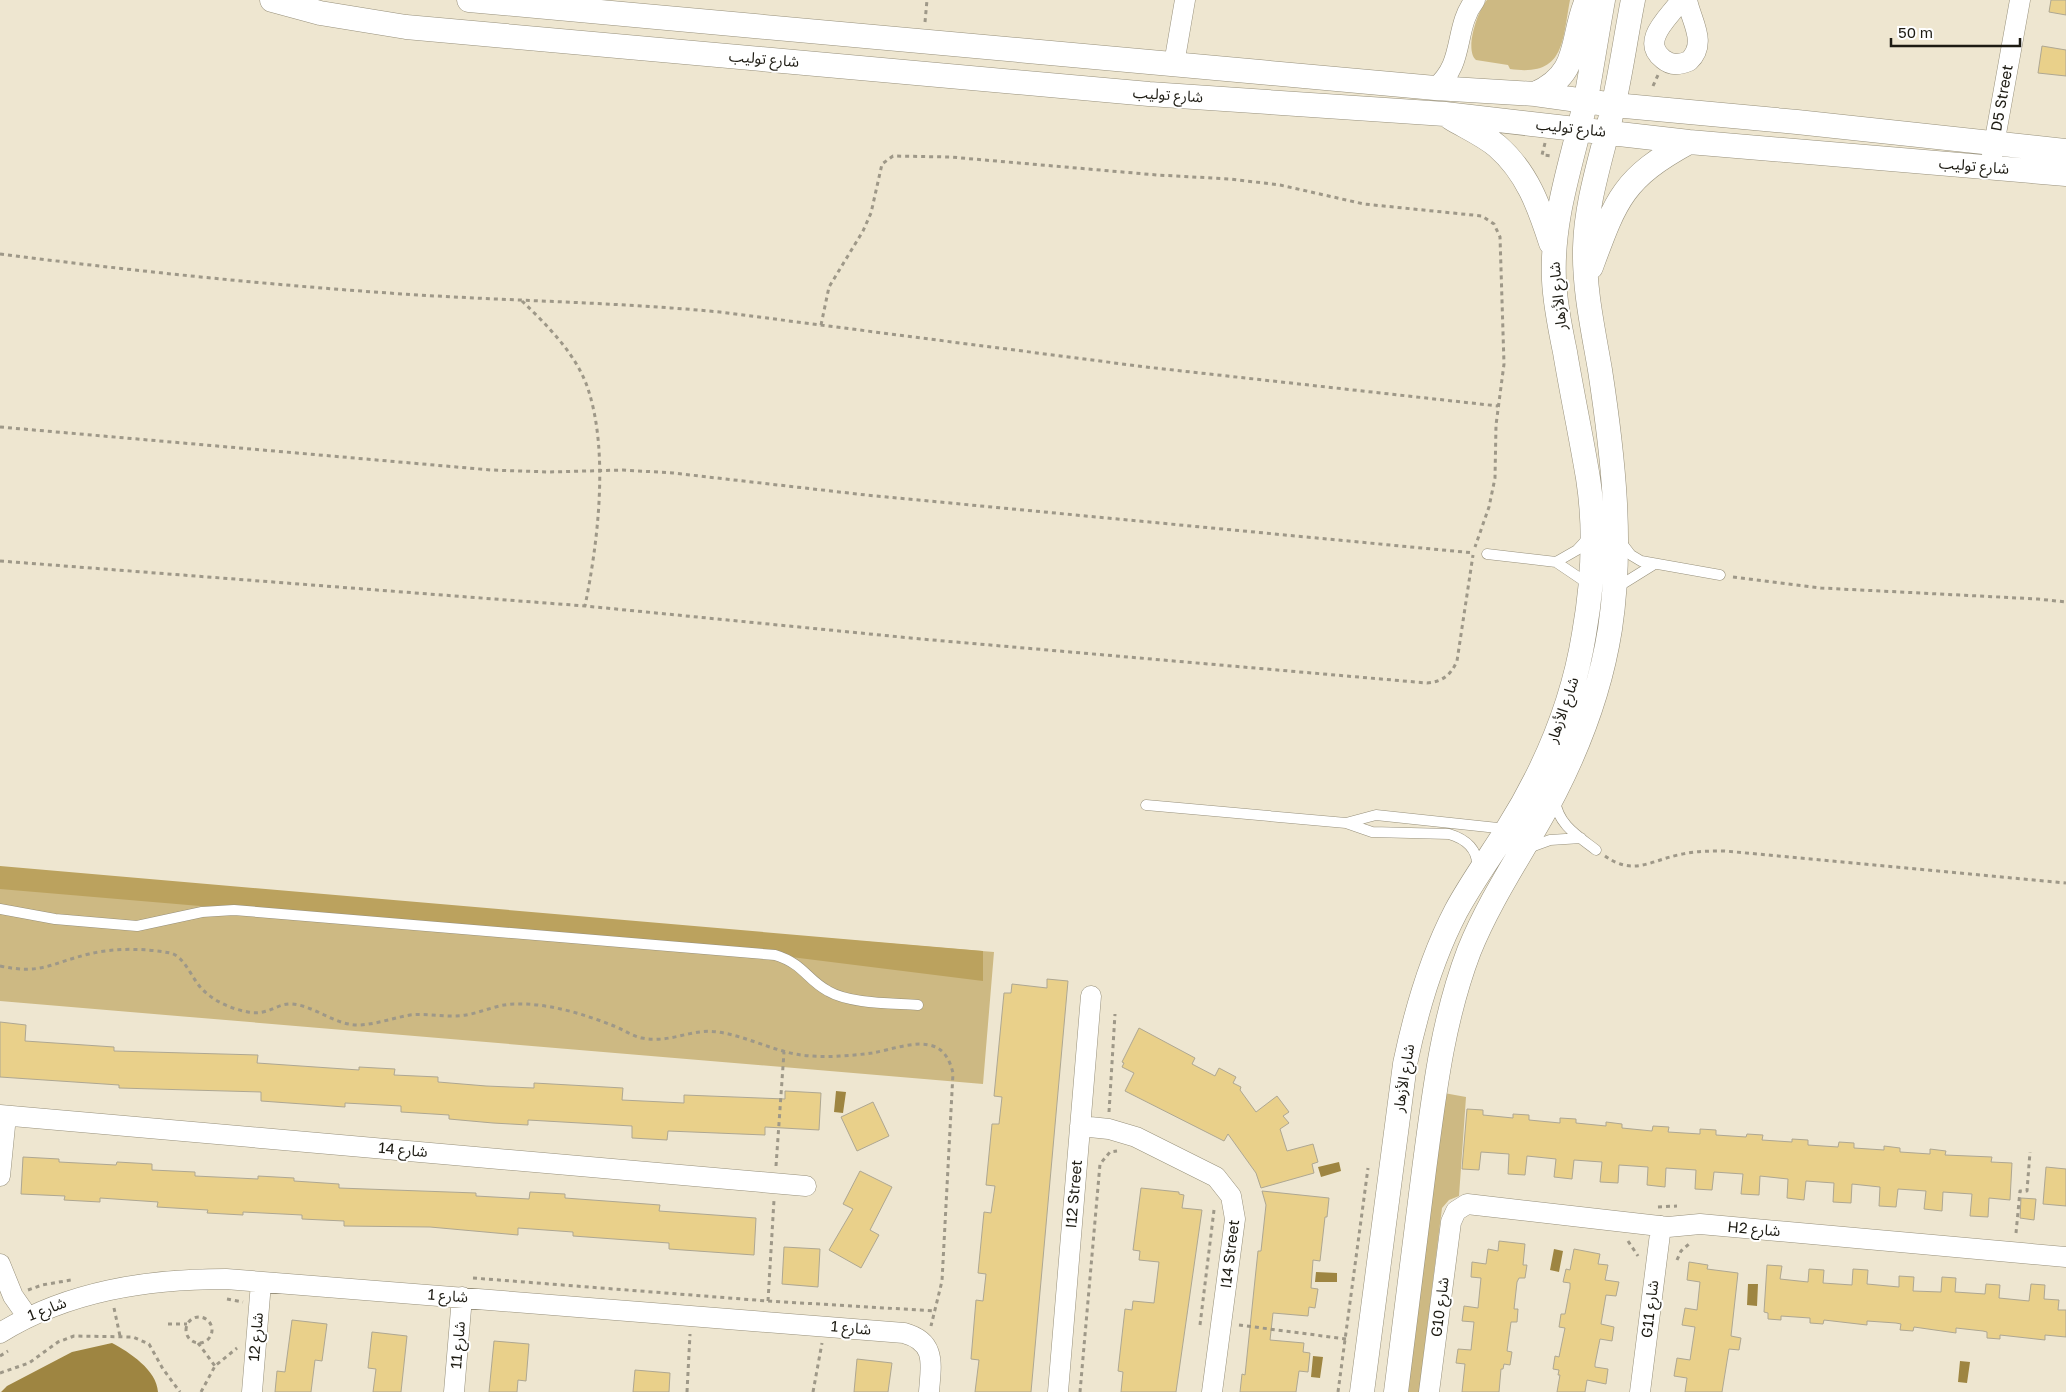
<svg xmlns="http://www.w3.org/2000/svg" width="2066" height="1392" font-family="'Golos Text','Noto Sans Arabic',sans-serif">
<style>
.green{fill:#cdb983}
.forest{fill:#bba25e}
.water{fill:#9e8541}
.building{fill:#e9d08a;stroke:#aea792}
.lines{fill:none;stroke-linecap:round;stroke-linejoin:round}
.service-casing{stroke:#97907b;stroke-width:11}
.minor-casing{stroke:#97907b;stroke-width:21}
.tertiary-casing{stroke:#97907b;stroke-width:25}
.path{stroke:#9e9888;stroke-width:3;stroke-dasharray:4 4;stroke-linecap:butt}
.service{stroke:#fff;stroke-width:10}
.minor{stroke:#fff;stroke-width:20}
.tertiary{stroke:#fff;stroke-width:24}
.labels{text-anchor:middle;stroke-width:4;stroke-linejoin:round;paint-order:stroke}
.street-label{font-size:15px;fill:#1d1b13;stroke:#fff}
</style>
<rect width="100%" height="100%" fill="#eee6d0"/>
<path class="green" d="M1487,0H1570C1562,42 1565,77 1510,69L1508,65L1476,60C1464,50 1478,10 1487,0Z
M0,871L994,952L983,1084L0,1001Z
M1444,1093L1466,1097L1459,1196L1449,1200L1442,1208L1419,1392H1405Z"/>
<path class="forest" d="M0,866L983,951V981L775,955L0,889Z"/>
<path class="water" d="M836,1091L846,1092L843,1113L834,1112Z
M1339,1162L1341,1171L1321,1177L1318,1167Z
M1554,1249L1563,1251L1559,1272L1550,1270Z
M1316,1272L1337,1273V1282H1315Z
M1748,1284H1758L1757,1306L1747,1305Z
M112,1343C129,1352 157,1370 158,1392H1L7,1386L72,1352Z
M1313,1356L1323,1357L1320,1378L1311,1377Z
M1960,1361L1970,1362L1967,1383L1958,1382Z"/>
<path class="building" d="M2051,0H2066V15L2049,12Z
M2042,46L2066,50V76L2038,73Z
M1047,979L1068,981L1031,1392H975L979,1360L971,1359L976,1300L983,1301L986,1274L978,1273L984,1212L991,1213L995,1186L986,1185L992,1124H999L1002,1097L994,1096L1004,993H1011L1012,984L1047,988Z
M0,1022L26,1025L25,1041L114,1047V1051L258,1055L257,1063L359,1070V1067L395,1069L394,1075L438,1077V1082L486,1086L534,1088V1083L623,1088L622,1100L684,1103V1095L785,1099V1091L821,1093L819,1130L765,1127V1135L668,1131L667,1140L632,1138V1126L528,1120V1125L493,1123L449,1119V1115L401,1112V1106L345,1103V1107L261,1101V1092L119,1088V1085L0,1077Z
M1139,1028L1195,1058L1192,1064L1215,1076L1219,1068L1236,1077L1233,1083L1241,1087L1240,1090L1256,1112L1277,1096L1289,1112L1283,1116L1289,1123L1280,1129L1287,1151L1313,1144L1318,1162L1312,1164L1314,1173L1261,1188L1256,1173L1228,1134L1224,1141L1125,1091L1134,1073L1122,1067L1124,1063L1122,1062Z
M873,1102L889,1136L857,1151L841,1117Z
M1467,1109L1483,1110V1115L1513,1118V1114L1529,1115V1120L1560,1123V1118L1576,1119V1123L1606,1126V1122L1622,1124V1128L1652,1131L1653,1126L1669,1127L1668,1132L1700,1134V1129L1716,1130V1135L1746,1137L1747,1134L1763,1135L1762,1140L1792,1142V1139L1808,1140V1145L1838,1147L1839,1142L1854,1143V1148L1884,1150V1146L1900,1148V1152L1930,1154V1149L1946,1151L1945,1155L1992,1157L1991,1162L2012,1163L2010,1200L1989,1198L1988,1217L1970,1216L1972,1194L1943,1192L1942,1211L1924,1209L1926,1191L1898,1189L1896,1207L1879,1206L1880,1187L1852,1184L1851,1203L1833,1202L1834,1183L1806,1181L1804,1200L1787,1198L1788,1179L1760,1176L1759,1195L1741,1194L1743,1174L1714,1172L1712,1190L1695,1189L1696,1170L1666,1168L1665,1187L1647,1185L1648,1167L1619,1165L1618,1183L1600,1182L1602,1162L1574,1160L1572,1179L1554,1177L1556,1159L1527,1156L1525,1175L1508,1174L1509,1154L1481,1152L1479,1170L1462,1169Z
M23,1157L59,1159V1162L116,1165L117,1162L152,1164V1170L195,1172V1176L258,1179V1176L294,1178V1181L339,1184V1188L476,1193V1196L529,1199L530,1192L565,1194V1198L660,1205L659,1211L756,1218L754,1255L669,1249V1243L573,1236V1232L518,1228V1235L430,1227L344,1226V1221L302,1219V1215L243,1212V1215L207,1213L208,1210L157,1207L158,1202L100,1198V1202L64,1200L65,1196L21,1194Z
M2046,1167L2066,1169V1206L2043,1204Z
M860,1171L892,1187L870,1230L879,1235L861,1268L829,1250L853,1209L843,1204Z
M1141,1188L1179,1192V1194L1184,1195L1182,1208L1202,1210L1176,1392H1121L1123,1372L1118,1371L1125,1309L1132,1310L1133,1301L1154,1303L1159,1262L1139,1260L1140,1251L1133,1250Z
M1262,1191L1329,1198L1327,1217H1325L1320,1261L1313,1260L1311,1288L1318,1289L1315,1308L1309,1307L1308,1316L1273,1313L1270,1340L1304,1343L1303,1352L1310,1353L1308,1372L1299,1371L1296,1392H1240L1242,1374L1245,1375L1258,1251H1261L1266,1205Z
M2021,1198L2036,1199L2034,1220L2020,1218Z
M1499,1241L1525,1244L1523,1265H1527L1525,1278H1519L1517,1282L1514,1309H1518L1517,1322H1511L1507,1351L1512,1352L1510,1365L1504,1364L1503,1369H1501L1499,1392H1462L1465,1364L1456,1363L1458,1349L1471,1350L1474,1322L1462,1321L1464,1306L1478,1308L1481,1278L1471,1277L1472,1262L1486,1264L1488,1249L1498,1251Z
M784,1247L820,1249L818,1287L782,1284Z
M1574,1249L1600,1254L1598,1264L1608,1265L1605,1280L1619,1282L1616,1296L1606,1295L1601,1324L1614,1327L1612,1341L1600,1339L1595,1364V1367L1608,1369L1606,1384L1587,1380L1585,1392H1557L1560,1375H1558L1559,1370L1553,1369L1555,1356L1559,1357L1565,1328L1559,1327L1561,1314H1565L1570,1288V1283L1563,1282L1566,1269L1570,1270Z
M1689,1262L1708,1265L1707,1269L1738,1273L1731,1336L1741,1338L1739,1350L1729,1349L1722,1392H1685L1687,1378L1674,1376L1677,1358L1690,1360L1695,1327L1682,1325L1685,1308L1697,1310L1700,1282L1687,1280Z
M1767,1265L1782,1266L1780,1279L1808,1282L1809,1269L1824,1270L1823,1283L1852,1285L1853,1269L1868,1270L1867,1284L1899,1287V1276L1914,1277L1913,1291L1941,1292L1942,1277L1956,1278L1955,1292L1985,1294L1986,1284L2000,1285L1999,1298L2029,1301L2031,1284L2045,1285L2044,1299L2059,1300L2058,1310H2066V1337L2045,1335V1340L2000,1335V1339L1987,1338V1332L1983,1331L1956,1328V1333L1914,1327L1913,1331L1900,1330L1901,1324L1896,1323L1867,1321V1325L1824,1320L1823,1324L1810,1323V1318L1781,1316V1320L1768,1319V1313L1764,1312Z
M292,1320L327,1324L322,1361L315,1360L311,1392H275L277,1371L285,1372Z
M372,1332L407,1336L401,1392H373L376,1369L368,1368Z
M494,1341L529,1344L526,1381L518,1380L517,1392H489Z
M857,1359L892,1363L888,1392H854Z
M635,1370L670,1373L669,1392H633Z"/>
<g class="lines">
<g class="service-casing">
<path id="service" d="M1621,542L1631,555L1641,561L1720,575
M1487,554L1556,562L1590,585
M1556,562L1577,550L1589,537
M1616,588L1653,565
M1555,800C1558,825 1578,836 1596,850
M1146,805L1346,823L1372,832L1449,834C1466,839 1479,850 1477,869
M1346,823L1376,815L1507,829
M1528,848L1550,840L1581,838
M0,909L55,919L137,926L202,912L234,910L775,955C804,964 806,979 828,991C850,1004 892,1003 918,1005"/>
</g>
<g class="minor-casing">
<path id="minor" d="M1681,0C1671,16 1639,40 1663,59C1671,66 1680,65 1689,61C1708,43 1691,21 1687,0
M1174,64L1185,0
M1435,88C1466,63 1453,28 1475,0
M1990,167L2020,0
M0,1115L806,1186
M1080,1126L1109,1129L1136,1137L1216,1177L1231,1196L1235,1219L1212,1392
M0,1176L6,1116
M0,1264L13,1296L27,1316
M0,1333C68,1291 147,1279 226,1279L904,1333C937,1342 931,1365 929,1392
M252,1392L261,1283
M454,1392L462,1297
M1058,1392L1091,996
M1429,1392L1451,1222L1456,1211L1467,1204L1668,1227L1700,1224L2066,1257
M1640,1392L1661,1226"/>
</g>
<g class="tertiary-casing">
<path id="tertiary" d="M272,0L320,13L406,27L1149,94L1445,114L1689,142L2066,174
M469,0L1435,88L1535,94L1614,105L1797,122L2066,151
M1535,94C1582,73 1570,39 1587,0
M1451,118C1466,127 1484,135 1497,146C1527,172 1539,206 1551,243
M1591,267C1616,199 1623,178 1689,142
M1362,1392L1405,1064C1416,1011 1431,959 1456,911C1471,883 1490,857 1507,830C1544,771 1573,703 1584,634C1593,583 1596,529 1588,478C1581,436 1572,394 1565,352C1560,328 1555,304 1554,280C1551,217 1573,160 1586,99C1592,66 1597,33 1603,0
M1396,1392C1406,1318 1415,1244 1424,1170C1434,1095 1442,1022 1469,951C1492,894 1527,846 1555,792C1581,741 1601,686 1610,629C1623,543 1613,455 1600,370C1593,329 1584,289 1585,248C1586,200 1603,153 1613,107C1621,72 1626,35 1633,0"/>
</g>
<path class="path" d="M925,22L927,0
M1653,86L1658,75
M1545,143L1542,155L1552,156
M0,254C134,271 268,285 403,294C509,301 615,302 720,312L1146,367L1498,406
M522,301C547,325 577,355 588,389C609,452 598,542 585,606
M821,325L829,287L863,231L871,213L882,164L893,156L950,157L1157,175L1230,179L1280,185L1364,204L1482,216L1494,224L1500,237L1504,364L1496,425L1495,478L1489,507L1475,547
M0,427L491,470L549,472L623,470L673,473L866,495L1474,553
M0,561L585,606L921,639L1427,683C1442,682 1451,675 1457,661L1473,555
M1733,577L1821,588L2038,599L2066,602
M1605,856C1633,876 1650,861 1678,855C1694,851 1709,851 1725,851L2066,883
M0,966C42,975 51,963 89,954C113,948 145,948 170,953C185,956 192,980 203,990C215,1002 232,1009 248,1012C269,1016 276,1003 292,1004C316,1006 335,1026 360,1025C377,1024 393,1018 410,1015C429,1013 448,1018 466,1015C483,1012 498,1004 515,1004C548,1003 584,1014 614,1026C624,1030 632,1036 642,1038C669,1044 692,1028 718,1032C746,1036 773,1051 801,1055C824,1058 849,1056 872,1053C890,1050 915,1040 933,1046C945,1050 950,1061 953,1073L942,1281L931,1326
M1109,1112L1115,1014
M776,1166L784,1052
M1658,1207L1677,1206
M2016,1233L2020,1191H2027L2030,1152
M1628,1241L1638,1256
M1677,1260L1681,1251L1689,1244
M473,1278L768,1301L936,1311
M28,1290L42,1285L71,1280
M227,1299L243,1302
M768,1301L774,1200
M114,1308L120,1336
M186 1330a13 13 0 1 1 26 0a13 13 0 1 1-26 0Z
M168,1324H187
M1200,1325L1214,1210
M1239,1325L1346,1339
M198,1343L215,1366
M0,1356L8,1351
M0,1373L29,1363L58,1342L74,1336L133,1337L149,1344L163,1369L180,1392
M201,1392L215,1366L237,1348
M687,1392L690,1334
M813,1392L822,1343
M1080,1392L1100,1164L1110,1152L1117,1151
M1338,1392L1368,1168"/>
<use href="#service" class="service"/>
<use href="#minor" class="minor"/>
<use href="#tertiary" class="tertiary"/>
</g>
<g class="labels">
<g class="street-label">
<text transform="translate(764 59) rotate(5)" y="5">شارع توليب</text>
<text transform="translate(1168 95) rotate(4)" y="5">شارع توليب</text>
<text transform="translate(2002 98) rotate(-80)" y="5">D5 Street</text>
<text transform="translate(1571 128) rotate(6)" y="5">شارع توليب</text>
<text transform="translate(1974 166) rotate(5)" y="5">شارع توليب</text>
<text transform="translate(1558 296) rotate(-96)" y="5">شارع الأزهار</text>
<text transform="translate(1563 710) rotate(-71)" y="5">شارع الأزهار</text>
<text transform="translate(1404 1078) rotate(-81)" y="5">شارع الأزهار</text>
<text transform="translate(403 1150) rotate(5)" y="5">شارع 14</text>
<text transform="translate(1074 1194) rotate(-85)" y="5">I12 Street</text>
<text transform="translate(1754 1229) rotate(5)" y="5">H2 شارع</text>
<text transform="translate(1230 1254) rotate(-83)" y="5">I14 Street</text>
<text transform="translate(448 1296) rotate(4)" y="5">شارع 1</text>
<text transform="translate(1440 1307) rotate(-83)" y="5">G10 شارع</text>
<text transform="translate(47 1309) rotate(-21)" y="5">شارع 1</text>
<text transform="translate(1650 1309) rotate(-83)" y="5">G11 شارع</text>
<text transform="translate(851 1328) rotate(5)" y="5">شارع 1</text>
<text transform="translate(256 1337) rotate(-85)" y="5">شارع 12</text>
<text transform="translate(458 1345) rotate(-85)" y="5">شارع 11</text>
</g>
</g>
<path d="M1891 38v8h129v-8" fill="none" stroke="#1d1b13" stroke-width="2.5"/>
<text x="1898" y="38" font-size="15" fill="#1d1b13" stroke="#ffffff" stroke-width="4" paint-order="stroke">50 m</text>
</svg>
